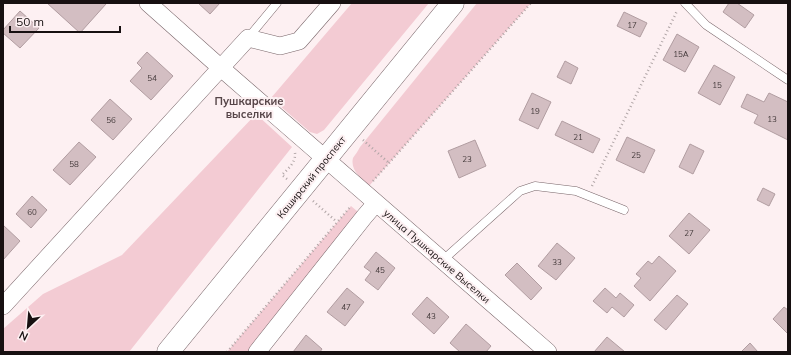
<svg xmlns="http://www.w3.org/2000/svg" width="791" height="355" font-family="Mulish,sans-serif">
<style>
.green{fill:#f3cbd3}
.building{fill:#d3bec2;stroke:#b19da1}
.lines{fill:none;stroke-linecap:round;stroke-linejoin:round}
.lane-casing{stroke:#786569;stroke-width:9}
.street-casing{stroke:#786569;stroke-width:18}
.primary-casing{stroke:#786569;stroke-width:23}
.path{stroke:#afa4a5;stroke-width:2.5;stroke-dasharray:1 3;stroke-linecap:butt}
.lane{stroke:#fff;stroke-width:8}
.street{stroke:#fff;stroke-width:17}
.primary{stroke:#fff;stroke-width:22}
.labels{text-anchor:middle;stroke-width:4;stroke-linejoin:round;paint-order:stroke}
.number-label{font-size:8px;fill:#463c3d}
.street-label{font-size:10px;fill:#171011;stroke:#fdf0f2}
.neighbourhood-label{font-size:11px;font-weight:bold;fill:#564548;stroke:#fdf0f2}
</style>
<rect width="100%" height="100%" fill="#fdf0f2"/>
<path class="green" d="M352,3H429L324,130L317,134L310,132L271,98Z
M477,3H531L369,186C361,178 350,170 353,158C355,155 358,151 360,147Z
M256,114L292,147L129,352H3V329L43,294L122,255Z
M351,206L364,217L257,352H227Z"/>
<path class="building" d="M47,3H105L106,4L80,33Z
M198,3H220L210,14Z
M729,3H737L754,15L745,28L723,12Z
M20,11L39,28L20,48L3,33V30Z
M624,12L647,23L640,37L617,26Z
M677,34L699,47L685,72L663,60Z
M147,52L173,76L151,100L130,81L142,68L137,63Z
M565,61L578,68L571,84L557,77Z
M714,65L735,77L720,105L698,93Z
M532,93L551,102L538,129L519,120Z
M769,93L788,102V140L754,123L758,115L741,107L747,94L764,102Z
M110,99L132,119L113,140L91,120Z
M562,121L600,139L593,153L555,135Z
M627,137L655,150L644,173L616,160Z
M475,140L486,166L459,178L448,151Z
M79,142L96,157L70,185L53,170Z
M690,144L704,151L693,174L679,167Z
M763,188L775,194L769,206L757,200Z
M32,196L47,210L31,228L16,214Z
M689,213L710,230L689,254L669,236Z
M3,225L20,241L3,260Z
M557,243L575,258L556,280L538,266Z
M376,252L395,268L378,290L365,280L371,272L364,267Z
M659,256L676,271L650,301L634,286L641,278L636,274L648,261L652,264Z
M517,263L542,288L531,300L505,275Z
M347,288L364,302L345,326L327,312Z
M605,288L616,298L620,293L634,305L624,317L612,307L607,313L593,301Z
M677,295L688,304L666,330L654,320Z
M427,297L449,317L434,334L412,314Z
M784,307L788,310V334L773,319Z
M466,324L491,346L486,352H460L450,343Z
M306,335L322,349L320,352H293Z
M607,337L625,352H594Z
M750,343L758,352H741Z"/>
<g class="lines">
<g class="lane-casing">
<path id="lane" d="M685,3L706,25L788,80
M248,38L277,3
M443,260L520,191L535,186L576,191L624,210"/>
</g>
<g class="street-casing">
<path id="street" d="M148,3L221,68L548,352
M3,306L248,38L280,46L299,41L332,3
M257,352L364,217L376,203"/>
</g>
<g class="primary-casing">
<path id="primary" d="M168,352L453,3"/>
</g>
<path class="path" d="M363,140L389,163
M287,179L282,175C288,169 296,162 295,153
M373,181L531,3
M592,186L677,11
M313,201L337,222
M227,352L351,206"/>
<use href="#lane" class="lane"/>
<use href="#street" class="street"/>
<use href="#primary" class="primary"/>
</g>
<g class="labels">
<g class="number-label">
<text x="632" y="28">17</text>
<text x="681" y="57">15А</text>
<text x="152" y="81">54</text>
<text x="717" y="88">15</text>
<text x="535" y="114">19</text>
<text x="772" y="122">13</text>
<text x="111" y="123">56</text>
<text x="578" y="140">21</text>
<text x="636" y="158">25</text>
<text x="467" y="162">23</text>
<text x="74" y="167">58</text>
<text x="32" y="215">60</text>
<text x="689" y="236">27</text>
<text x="557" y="265">33</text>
<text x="380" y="273">45</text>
<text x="346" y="310">47</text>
<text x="431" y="319">43</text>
</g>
<g class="street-label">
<text transform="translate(311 177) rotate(-51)" y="4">Каширский проспект</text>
<text transform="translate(437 256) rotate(41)" y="4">улица Пушкарские Выселки</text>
</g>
<g class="neighbourhood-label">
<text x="249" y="105">Пушкарские<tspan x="249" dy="13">выселки</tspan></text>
</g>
</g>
<rect width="791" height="355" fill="none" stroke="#171011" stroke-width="8"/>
<g transform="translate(28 327) rotate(206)" stroke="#fdf0f2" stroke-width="3" paint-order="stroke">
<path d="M0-3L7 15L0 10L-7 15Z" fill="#171011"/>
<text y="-6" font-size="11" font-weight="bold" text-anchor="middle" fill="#171011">N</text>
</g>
<path d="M10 26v6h110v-6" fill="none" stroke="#171011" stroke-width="2"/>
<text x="16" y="26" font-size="12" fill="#171011" stroke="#fdf0f2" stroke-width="3" paint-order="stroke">50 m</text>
</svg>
